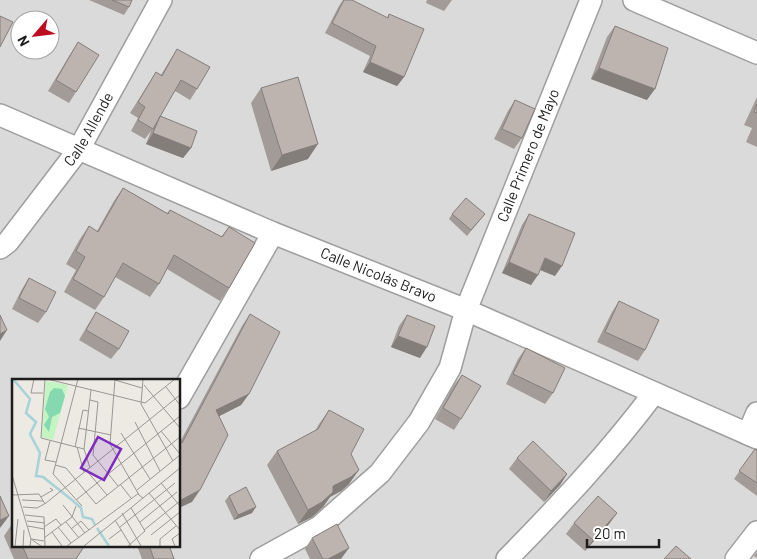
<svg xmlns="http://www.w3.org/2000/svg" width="757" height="559" font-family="Barlow,sans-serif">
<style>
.residential{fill:#dbdada;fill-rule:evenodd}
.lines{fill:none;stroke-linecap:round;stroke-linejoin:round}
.minor-casing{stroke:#9e9e9e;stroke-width:24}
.minor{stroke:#fff;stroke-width:21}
.wall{fill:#a39b97}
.shaded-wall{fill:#847e7b}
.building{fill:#bdb4b0;stroke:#847e7b}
.labels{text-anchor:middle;stroke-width:4.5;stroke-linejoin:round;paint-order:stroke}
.street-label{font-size:15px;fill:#1d1d1d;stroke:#fff}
.inset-river{fill:none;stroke:#a6d2d8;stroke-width:2.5}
.inset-road{fill:none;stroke:#9a9794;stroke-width:1}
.view{fill:#7b2cbf;fill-opacity:0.15;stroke:#7b2cbf;stroke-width:2.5}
.inset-edge{fill:none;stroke:#1d1d1d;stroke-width:2.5}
</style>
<rect width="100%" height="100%" fill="#ede9e3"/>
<path class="residential" d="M0,0H757V559H0ZM20,20H50V50H20ZM14,380H179V545H14Z"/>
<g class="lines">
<g class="minor-casing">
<g id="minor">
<path d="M634,0L757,53"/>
<path id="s1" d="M0,115L273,233L466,310L757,438"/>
<path id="s2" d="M0,248L8,242L79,149L161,0"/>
<path d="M179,398L273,233"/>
<path d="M748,434L757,413"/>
<path id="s3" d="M261,559L319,527L380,473L419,422L450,368L466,310L591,0"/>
<path d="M507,559C559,506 609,453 654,393"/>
<path d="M736,559L757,532"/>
</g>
</g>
<use href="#minor" class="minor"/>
</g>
<path class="wall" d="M89,0H132L129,7L124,15Z
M343,0H352L387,18L389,14L404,77L397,86L363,72L370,56L325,33L339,6Z
M427,0H452L444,11L426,3Z
M615,26L647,100L591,79L607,37Z
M78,42L76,92L69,103L48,91L71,53Z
M177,49L197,89L190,100L175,91L160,116L191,148L183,158L146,144L151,131L145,139L131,131L138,118L130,113L156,72L161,75L170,60Z
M261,88L308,159L271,171L251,103Z
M757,97V147L746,142L752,128L744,125Z
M515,100L522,138L514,149L494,139L508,111Z
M123,188L167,213L170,210L221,237L229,227V288L220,301L167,269L159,284L150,297L115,277L104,297L95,310L64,292L76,270L66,264L80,239L89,226L97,231L114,201Z
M452,214H485L467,236L449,219Z
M529,214L555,276L540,270L531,285L502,273L522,225Z
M29,278L46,312L38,323L12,309L22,289Z
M619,301L645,350L638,361L597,342L612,312Z
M96,312L119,349L111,359L79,340L89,323Z
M250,314L249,394L241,405L219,416L192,502L180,442L242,326Z
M407,315L420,358L391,347L399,326Z
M526,348L553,393L545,404L506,384L518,359Z
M462,375L461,419L454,430L435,419L454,385Z
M329,410L351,454L349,484L341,491L330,497L323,507L312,517L298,524L267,465L277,451L315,431L319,424Z
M755,449L757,450V496L734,479Z
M517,458L567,474L560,485L544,502L509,469Z
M229,496L252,513L234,520L225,501Z
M617,513L609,524L585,551L566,534L574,523Z
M12,524H14V545H85L76,559H14L4,536Z
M312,538L342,559H310L305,549Z
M138,545H169L174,559H142L137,546Z
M757,552V558L754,556Z"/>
<path class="shaded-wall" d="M370,62L404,77L397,86L363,72Z
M599,68L655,89L647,100L591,79Z
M153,133L191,148L183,158L146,144Z
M318,144L308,159L271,171L282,155Z
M545,258L562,266L555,276L538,269Z
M509,262L538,275L531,285L502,273Z
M7,330L0,341V334Z
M398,336L427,347L420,358L391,347Z
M249,394L241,405L208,422L216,410Z
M359,470L349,484L341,491L330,497L323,507L312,517L298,524L308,510L333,486Z
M567,474L560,485L544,502L551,491Z
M200,490L192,502L179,508V501Z
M256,507L252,513L234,520L238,515Z
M617,513L609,524L585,551L593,540Z
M9,516L0,528V520Z
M349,548L341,559H328Z"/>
<path class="building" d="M112,0H132L129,7Z
M344,0H352L388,18L389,14L424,29L404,77L370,62L376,46L332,23Z
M0,16L13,22L0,47Z
M615,26L668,48L655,89L599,68Z
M78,42L99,55L76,92L56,80Z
M177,49L210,67L197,89L181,80L153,129L138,120L145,107L138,102L156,72L162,76Z
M298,77L318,144L282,155L261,88Z
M515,100L535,109L522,138L502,129Z
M757,104V113L754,112Z
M160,116L197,131L191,148L153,133Z
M123,188L168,214L170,210L222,237L229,227L255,243L229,288L174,255L159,284L123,263L104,297L73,279L85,257L76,251L89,226L98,232Z
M466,198L485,214L471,230L452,214Z
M529,214L575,233L562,266L545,258L538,275L509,262Z
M29,278L56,292L46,312L19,298Z
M619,301L659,320L645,350L605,332Z
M96,312L129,331L119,349L86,330Z
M250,314L280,332L249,394L216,410L228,435L200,490L179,501V441L182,443Z
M0,315L7,330L0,334Z
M407,315L435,326L427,347L398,336Z
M526,348L565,368L553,393L513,374Z
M462,375L481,386L461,419L443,408Z
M329,410L364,429L351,454L359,470L351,477L333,486V492L322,502L308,510L277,451L318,429Z
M533,441L567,474L551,491L517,458Z
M755,449L757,450V483L739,471Z
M246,487L256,507L238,515L229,496Z
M0,496L9,516L0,520Z
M598,496L617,513L593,540L574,523Z
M337,524L349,548L328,559H323L312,538Z
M22,545H85L76,559H28Z
M149,545H169L174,559H154Z
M676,546L691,559H664Z"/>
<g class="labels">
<g class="street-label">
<text dy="5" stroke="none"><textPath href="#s2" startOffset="149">Calle Allende</textPath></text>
<text dy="5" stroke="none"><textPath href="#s3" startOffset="501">Calle Primero de Mayo</textPath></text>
<text dy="5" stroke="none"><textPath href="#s1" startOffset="411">Calle Nicolás Bravo</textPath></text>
</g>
</g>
<g transform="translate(12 379)">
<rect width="168" height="168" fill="#ede9e3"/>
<path d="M34,2L56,6L41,61L30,58Z" fill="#c3f5c2"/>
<path d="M42,9L50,10L53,17L48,34L40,38L37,53L32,46L37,38L33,30L38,13Z" fill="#86d8b0"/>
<path class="inset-river" d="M1,0L18,20L14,34L24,43L18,55L28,74L24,97L31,98L60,121L69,129L71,138L80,140L83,146M85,149L97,167"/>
<path class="inset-road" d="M22,0L19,14H31M33,0L29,59L72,70M35,0L133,24L163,0M66,0L41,95L70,127M103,0L98,65L127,116L131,119L168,89M131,0L129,25L161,82M103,1L130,9M132,6L168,49M154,8L168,26M78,21L86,23L81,76L106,107M123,43L148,92M66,49L99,56M149,52L168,75M109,54L138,100M38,62L33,81L44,83M63,68L71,31L76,32M65,68L72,93M43,86L54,89L84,125L168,58M78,89L72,70L79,11M75,92L95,116M0,96L19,160L29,167M149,104L168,127M108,105L119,119M125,111L168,76M137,114L168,151M0,116L27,115L33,125M29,118L41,111L38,109M10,121L31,122M64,121L168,37M51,126L73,154M11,128L25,129L34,124L168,16M110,134L129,167M13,136L32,138L33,167M103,141L119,167M15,142L33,144M54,143L67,159M128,143L165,113M16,147L32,150M32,148L44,140L49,146M46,148L59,164M108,148L163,104M59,150L69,142L77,151M132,151L168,122M40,153L50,167M139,156L168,133M32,159L60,138L64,127M97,160L109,151M3,167L6,140M11,167L12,151M18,167L19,160L32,162M55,167L127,114M72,167L131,119M116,167L133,152L119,129M148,167V160L164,147M163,167L160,160L168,154"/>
<path class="view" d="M86,58L109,70L92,101L69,89Z"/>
<rect width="168" height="168" class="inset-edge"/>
</g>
<g transform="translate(35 35) rotate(242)"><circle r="24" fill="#ffffff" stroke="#a5a5a5"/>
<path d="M0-4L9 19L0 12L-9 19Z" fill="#bc0d1f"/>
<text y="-8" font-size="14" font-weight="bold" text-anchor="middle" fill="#1d1d1d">N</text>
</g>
<path d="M587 539v8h72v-8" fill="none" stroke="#1d1d1d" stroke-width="2.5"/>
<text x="594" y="539" font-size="15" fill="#1d1d1d" stroke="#ffffff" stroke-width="4" paint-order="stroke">20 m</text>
</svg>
